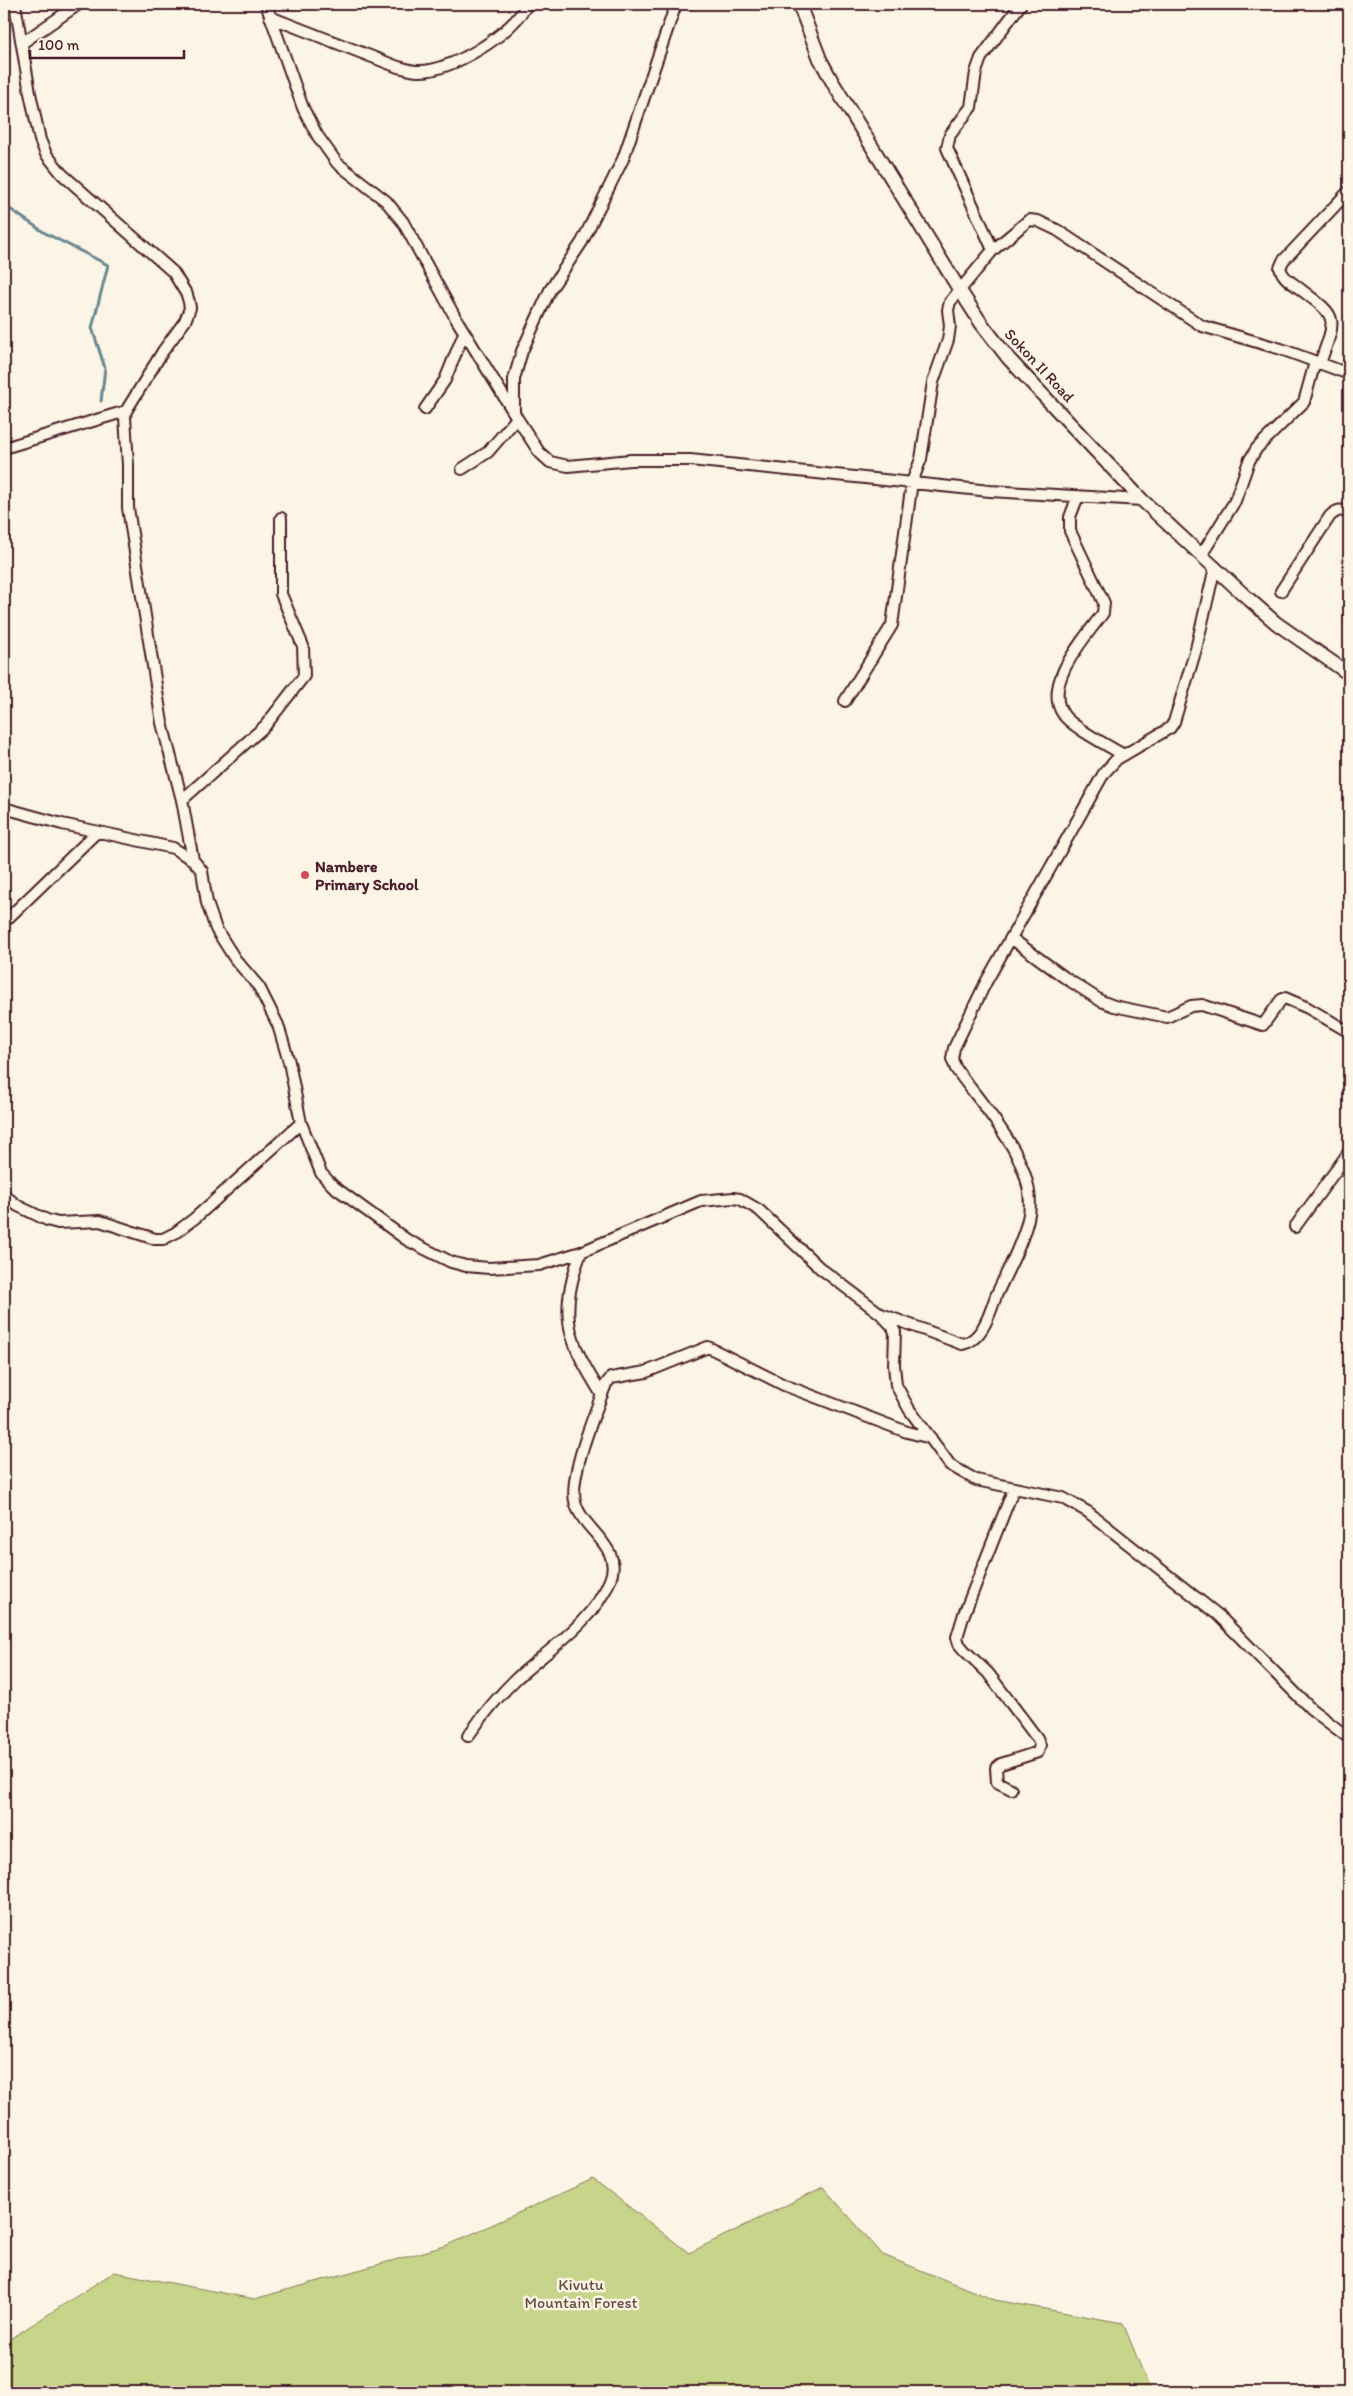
<svg xmlns="http://www.w3.org/2000/svg" width="1353" height="2396" font-family="Itim,sans-serif">
<style>
.green{fill:#c6d589;stroke:#887a5a}
.lines{fill:none;stroke-linecap:round;stroke-linejoin:round}
.stream{stroke:#678790;stroke-width:3}
.minor-casing{stroke:#4a1f2b;stroke-width:14}
.tertiary-casing{stroke:#4a1f2b;stroke-width:16}
.minor{stroke:#fcf5e5;stroke-width:10}
.tertiary{stroke:#fcf5e5;stroke-width:12}
.poi-dot{fill:#d1495b;stroke:#fcf5e5;stroke-width:2}
.labels{text-anchor:middle;stroke-width:5;stroke-linejoin:round;paint-order:stroke}
.street-label{font-size:16px;fill:#4a1f2b;stroke:#fcf5e5}
.poi-label{font-size:16px;font-weight:bold;fill:#4a1f2b;stroke:#fcf5e5;text-anchor:start}
.park-label{font-size:16px;fill:#694c42;stroke:#fcf5e5}
</style>
<rect width="100%" height="100%" fill="#fcf5e5"/>
<filter id="ink" filterUnits="userSpaceOnUse"><feTurbulence type="fractalNoise" baseFrequency=".02" numOctaves="2"/><feDisplacementMap in="SourceGraphic" scale="10" xChannelSelector="R" yChannelSelector="G"/><feConvolveMatrix kernelMatrix="1 2 1 2 8 2 1 2 1" color-interpolation-filters="sRGB"/></filter>
<g filter="url(#ink)">
<path class="green" d="M593,2179L689,2253L823,2187L883,2255L995,2300L1123,2323L1151,2392H4V2343L114,2272L254,2299L445,2246Z"/>
<g class="lines">
<path class="stream" d="M4,205L45,233L108,265L92,328L105,368L101,401"/>
<g class="minor-casing">
<path id="minor" d="M15,4L30,93L40,140L46,154L62,174L173,272L187,295L189,302L190,308L185,321L163,351L126,411L125,417L128,465V508L162,723L182,800L193,860
M266,4L303,108L317,135L337,163L386,201L403,222L455,317L517,418L539,452L550,462L568,466L631,460H690L990,491L1142,500
M270,17L398,67C404,68 411,71 417,71C450,73 514,33 527,4
M22,43L79,4
M993,250L947,148L950,135L971,107L976,72L981,58L1021,4
M1320,363C1339,312 1337,318 1295,285C1288,280 1283,277 1280,268L1283,261L1349,191
M425,409L445,380L464,333
M514,412V379L522,351L550,290L582,242L623,159L676,4
M4,448L126,411
M462,469L488,452L517,418
M1078,496L1070,517V531L1104,603L1103,613C1086,637 1042,683 1063,714C1070,726 1110,747 1124,755
M1202,554L1235,501L1249,461L1257,448L1304,402L1315,362
M1281,591L1330,516C1337,510 1342,508 1349,514
M845,701L892,625L912,482L921,459L933,382L948,340L950,326L948,310L950,302L993,250L1029,220L1038,221L1057,230L1202,326L1281,349L1349,374
M182,800L265,726L304,676L303,646L281,594V518
M4,808L62,824L173,848L193,860L202,871L207,903L216,929L235,959L259,987L278,1025L289,1062L301,1123L321,1173L333,1186L407,1240L451,1262L466,1266L489,1268L539,1265L581,1252L701,1201L733,1198L740,1199L759,1210L820,1268L881,1314L892,1326L895,1332L894,1365L896,1385L909,1409L950,1465L976,1480L1063,1498L1088,1512L1218,1615L1311,1709L1349,1738
M4,922L97,832
M1011,938L1064,977L1101,1001L1114,1006L1167,1017L1191,1006L1202,1005L1263,1025L1281,1000L1285,998L1308,1008L1349,1032
M4,1195L18,1206L47,1220L58,1223L100,1221L155,1239H163L175,1233L195,1218L301,1123
M1295,1227L1349,1152
M581,1252C558,1316 567,1339 602,1395
M884,1315L962,1344C982,1341 990,1313 996,1296C1007,1271 1022,1245 1028,1219C1041,1166 984,1108 956,1069L952,1059L954,1048L986,982L1104,773L1117,759L1170,728L1174,722L1196,649L1215,567
M468,1736C483,1715 498,1696 517,1678C549,1649 593,1622 610,1580C624,1546 581,1530 575,1501C569,1475 596,1410 606,1384L611,1378L646,1372L708,1347L784,1385L907,1432L931,1438
M1011,1789L997,1782L996,1768L1001,1764L1038,1752L1040,1745L1037,1738L988,1673L964,1650L959,1644L957,1637L964,1614L1014,1488"/>
</g>
<g class="tertiary-casing">
<path id="tertiary" d="M799,4L820,59L833,83L959,289L981,323L1009,359L1142,500L1243,594L1276,623L1349,674"/>
</g>
<use href="#minor" class="minor"/>
<use href="#tertiary" class="tertiary"/>
</g>
</g>
<circle class="poi-dot" cx="305" cy="875" r="5"/>
<g class="labels">
<g class="street-label">
<text transform="translate(1040 365) rotate(47)" y="6">Sokon II Road</text>
</g>
<g class="poi-label">
<text x="315" y="872">Nambere<tspan x="315" dy="18">Primary School</tspan></text>
</g>
<g class="park-label">
<text x="581" y="2290">Kivutu<tspan x="581" dy="18">Mountain Forest</tspan></text>
</g>
</g>
<rect width="1353" height="2396" fill="none" stroke="#fcf5e5" stroke-width="20"/>
<rect x="10" y="10" width="1333" height="2376" fill="none" stroke="#4a1f2b" stroke-width="2" filter="url(#ink)"/>
<path d="M30 50v8h154v-8" fill="none" stroke="#4a1f2b" stroke-width="2.5"/>
<text x="38" y="50" font-size="15" fill="#4a1f2b" stroke="#fcf5e5" stroke-width="4" paint-order="stroke">100 m</text>
</svg>
